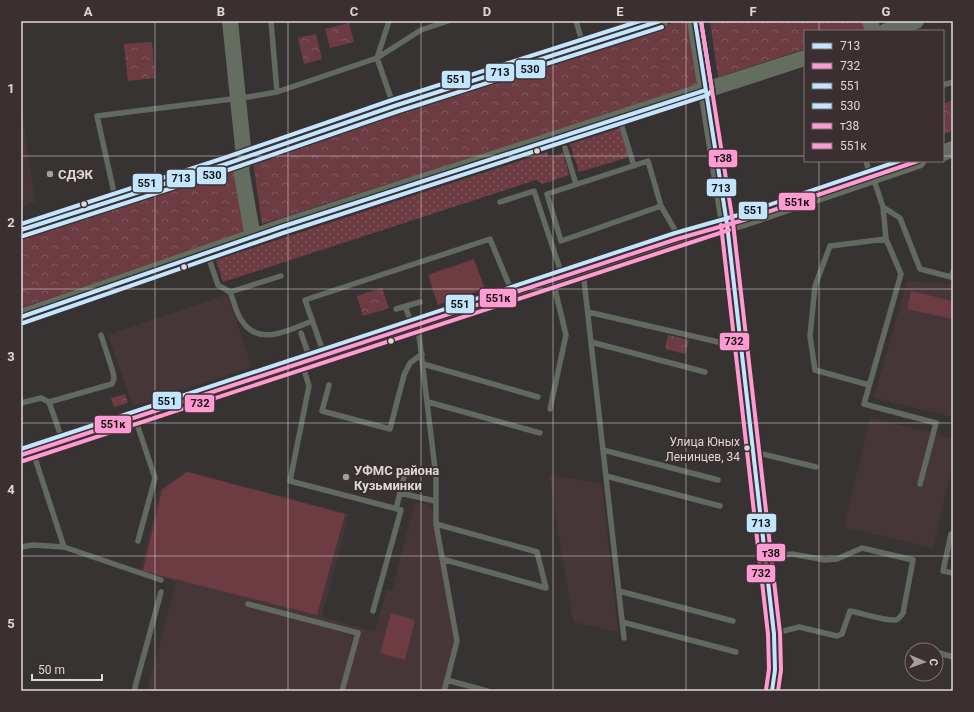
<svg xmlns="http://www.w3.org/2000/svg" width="974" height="712" font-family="Roboto,sans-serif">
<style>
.built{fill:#463637}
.grass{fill:url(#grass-dots)}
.park{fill:url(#park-crowns)}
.pitch{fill:#6d3c43}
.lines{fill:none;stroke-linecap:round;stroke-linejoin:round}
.lane{stroke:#62695e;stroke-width:5.5}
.secondary{stroke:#636e60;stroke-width:16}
.bus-1-casing{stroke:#3b3031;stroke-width:7}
.bus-2-casing{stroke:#3b3031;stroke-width:7}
.bus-3-casing{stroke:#3b3031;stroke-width:7}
.bus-4-casing{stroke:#3b3031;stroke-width:7}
.bus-5-casing{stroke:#3b3031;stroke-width:7}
.bus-6-casing{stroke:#3b3031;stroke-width:7}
.bus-1{stroke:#c2e6ff;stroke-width:4}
.bus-2{stroke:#ff9ad2;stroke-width:4}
.bus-3{stroke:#c2e6ff;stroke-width:4}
.bus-4{stroke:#c2e6ff;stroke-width:4}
.bus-5{stroke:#ff9ad2;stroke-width:4}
.bus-6{stroke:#ff9ad2;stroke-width:4}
.grid{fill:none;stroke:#dfd8d8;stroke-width:1;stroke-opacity:0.55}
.bus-dot{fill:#dfd8d8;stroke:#3b3031;stroke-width:1.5}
.poi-dot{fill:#a59e9e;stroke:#3b3031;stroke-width:1.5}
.labels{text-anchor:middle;stroke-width:4;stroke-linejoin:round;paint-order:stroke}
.bus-label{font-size:12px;fill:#dfd8d8;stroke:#3b3031;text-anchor:end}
.poi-label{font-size:13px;font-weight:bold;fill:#dfd8d8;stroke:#3b3031;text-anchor:start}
.line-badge{stroke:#3b3031;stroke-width:1.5}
.pale-badge-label{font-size:11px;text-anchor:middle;font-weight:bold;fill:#111}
.neatline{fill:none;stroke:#dfd8d8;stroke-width:1.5}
.grid-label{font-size:13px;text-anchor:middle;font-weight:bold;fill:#dfd8d8}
</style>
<defs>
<pattern id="grass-dots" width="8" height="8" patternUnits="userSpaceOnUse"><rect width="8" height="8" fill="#6d3c43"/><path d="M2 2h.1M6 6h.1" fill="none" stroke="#81575d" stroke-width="1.8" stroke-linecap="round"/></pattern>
<pattern id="park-crowns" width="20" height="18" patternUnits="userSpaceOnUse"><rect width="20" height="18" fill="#6d3c43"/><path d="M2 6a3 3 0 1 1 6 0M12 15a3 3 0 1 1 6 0" fill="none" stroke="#81575d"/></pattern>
</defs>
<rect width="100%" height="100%" fill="#383333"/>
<path class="built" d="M21,102L35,202L21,207Z
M907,281L953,284V417L874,398Z
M227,294L252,367L133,407L108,335Z
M870,418L953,438V461L933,548L844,527Z
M187,471L349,514L322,617L375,632L387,589L392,591L415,502L431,505L456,641L442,691H147L176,582L140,572L160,489Z
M549,474L602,484L618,632L573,622Z"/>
<path class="grass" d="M620,128L629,157L579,172L570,144Z
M547,152L549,158L563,153L569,175L542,184L536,180L223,282L216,260Z"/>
<path class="park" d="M678,21H687L697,85L262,224L253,162Z
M710,21H863L865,30L805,31V49L718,77Z
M349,23L354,42L330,48L325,29Z
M316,34L322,59L304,64L298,38Z
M152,42L155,78L128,81L124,44Z
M953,100V131L943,134V104Z
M237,167L247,231L21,308V238Z
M382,288L389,308L363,316L357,296Z
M668,335L689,340L685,354L665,349Z
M125,394L128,403L114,407L111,398Z"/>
<path class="pitch" d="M474,259L485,289L438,305L428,275Z
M911,291L953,301V319L907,309Z
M187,472L345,514L317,615L143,571L162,490Z
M391,613L415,620L405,660L380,653Z"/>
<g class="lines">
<path class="lane" d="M389,21L377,58L393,104
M576,21L583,45
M943,85L953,82
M277,92L377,58L421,30L448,21
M620,120L634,166
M565,148L576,184
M866,161L870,175
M115,197L97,116L248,97L277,92L271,21
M500,202L534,191L562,275
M661,206L561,241L547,194L648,161L661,206L675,230L676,238
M883,207L900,218L920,269L951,277L953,272
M886,239L901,274L864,404L936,423L920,484
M207,253L218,285L230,292
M583,271L624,638
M281,276L230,292C234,301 236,313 242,321C259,347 289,330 312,321
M405,306L412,325
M396,309L420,302
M588,312L740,347
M418,327L436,477V524L457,641L447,680
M301,333L310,359
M591,342L705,372
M324,354L305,300L490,239L512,292
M302,363L309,386L290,481L401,510L373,611
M423,364L538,397
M329,385L322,411L390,429L404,375L410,363L422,354
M869,385L815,370L810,336L815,286L830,246L886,239L883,207L873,177
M49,402L112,384L114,379L113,372L101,335
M428,402L540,433
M21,403L41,398L49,402L62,439
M550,409L566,335L553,281
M135,418L155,478L138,541
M603,450L718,480
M33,452L64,547
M754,452L816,467
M606,476L720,506
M400,493L435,501
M396,509L404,477
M436,524L537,552L546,588L442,559
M951,534L943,571L953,573
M21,547L33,545L64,547L161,580
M766,557L792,554L825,560L837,559L862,548L913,560L903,613C901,616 899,619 896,620C884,621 862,613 850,611L842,634L837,636L799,627L776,633
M619,591L733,621
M248,604L358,633L342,691
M622,622L736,652
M936,652L953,657
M134,691L161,592
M444,691L447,680L487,691"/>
<path class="secondary" d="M230,21L244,157L241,169L252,232L251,237
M695,21L727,224L774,634C775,653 776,672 772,691
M870,21L873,31
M886,31L916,21
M943,153L953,149
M21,230L226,164L394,106L660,21
M21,317L281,227L805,58
M21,455L677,239L744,220L918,161"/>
<g class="bus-1-casing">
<path id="bus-1" d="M695,21L727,224L774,634L775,670L772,691
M21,230L226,164L394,106L660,21
M21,317L281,227L706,90"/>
</g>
<g class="bus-2-casing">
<path id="bus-2" d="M721,225L768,634L769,669L766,690
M23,461L729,230"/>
</g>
<g class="bus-3-casing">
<path id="bus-3" d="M21,224L224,158L392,100L640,21
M21,449L675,233L742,214L899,161"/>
</g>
<g class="bus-4-casing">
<path id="bus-4" d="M23,236L228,170L396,112L662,27
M23,323L283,233L708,95L712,90L701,21"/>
</g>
<g class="bus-5-casing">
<path id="bus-5" d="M701,21L733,223L780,633L781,670L778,691"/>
</g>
<g class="bus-6-casing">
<path id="bus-6" d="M21,455L677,239L744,220L918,161"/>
</g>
<use href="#bus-1" class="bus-1"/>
<use href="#bus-2" class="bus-2"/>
<use href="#bus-3" class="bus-3"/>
<use href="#bus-4" class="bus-4"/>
<use href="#bus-5" class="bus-5"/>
<use href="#bus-6" class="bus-6"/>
</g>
<path class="grid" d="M155,21V691M288,21V691M421,21V691M553,21V691M686,21V691M819,21V31M21,156H805M943,156H953M819,161V691M21,289H953M21,423H953M21,556H953"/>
<g class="bus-dot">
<circle cx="537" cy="151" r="3.5"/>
<circle cx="84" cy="204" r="3.5"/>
<circle cx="184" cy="267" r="3.5"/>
<circle cx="391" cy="341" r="3.5"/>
<circle cx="747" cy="448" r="3.5"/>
</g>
<g class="poi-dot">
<circle cx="50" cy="174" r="4"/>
<circle cx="346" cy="477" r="4"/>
</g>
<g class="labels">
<g class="bus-label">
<text x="740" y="446">Улица Юных<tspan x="740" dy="15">Ленинцев, 34</tspan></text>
</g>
<g class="poi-label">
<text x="58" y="179">СДЭК</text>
<text x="354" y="475">УФМС района<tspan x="354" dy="15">Кузьминки</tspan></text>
</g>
</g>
<g class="line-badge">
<rect x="515" y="59" width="31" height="20" rx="4" fill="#c2e6ff"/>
<rect x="485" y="63" width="30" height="19" rx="4" fill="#c2e6ff"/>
<rect x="441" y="70" width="30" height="19" rx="4" fill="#c2e6ff"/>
<rect x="708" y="149" width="30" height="19" rx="4" fill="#ff9ad2"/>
<rect x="196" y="166" width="31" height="19" rx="4" fill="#c2e6ff"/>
<rect x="166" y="169" width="30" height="19" rx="4" fill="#c2e6ff"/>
<rect x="132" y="173" width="31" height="20" rx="4" fill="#c2e6ff"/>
<rect x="706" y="178" width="31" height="19" rx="4" fill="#c2e6ff"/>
<rect x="778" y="192" width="38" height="19" rx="4" fill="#ff9ad2"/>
<rect x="738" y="201" width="30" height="19" rx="4" fill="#c2e6ff"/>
<rect x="479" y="288" width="38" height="20" rx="4" fill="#ff9ad2"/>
<rect x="445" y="294" width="30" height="20" rx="4" fill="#c2e6ff"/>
<rect x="719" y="332" width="31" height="19" rx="4" fill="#ff9ad2"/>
<rect x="152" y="391" width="30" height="19" rx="4" fill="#c2e6ff"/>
<rect x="184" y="394" width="31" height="19" rx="4" fill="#ff9ad2"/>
<rect x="94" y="415" width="38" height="19" rx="4" fill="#ff9ad2"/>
<rect x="746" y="513" width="31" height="20" rx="4" fill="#c2e6ff"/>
<rect x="756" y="543" width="30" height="19" rx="4" fill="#ff9ad2"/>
<rect x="746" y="564" width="30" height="19" rx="4" fill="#ff9ad2"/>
</g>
<g class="pale-badge-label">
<text x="530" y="73">530</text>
<text x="500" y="76">713</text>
<text x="456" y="83">551</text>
<text x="723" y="162">т38</text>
<text x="212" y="179">530</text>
<text x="181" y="182">713</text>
<text x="147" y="187">551</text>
<text x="721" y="192">713</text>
<text x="797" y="206">551к</text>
<text x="753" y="214">551</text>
<text x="498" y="302">551к</text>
<text x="460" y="308">551</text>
<text x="734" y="345">732</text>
<text x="167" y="405">551</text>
<text x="200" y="407">732</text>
<text x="113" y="428">551к</text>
<text x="761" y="527">713</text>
<text x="771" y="557">т38</text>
<text x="761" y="577">732</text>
</g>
<rect width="974" height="712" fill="none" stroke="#3b3031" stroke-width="44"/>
<rect x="804" y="30" width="140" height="132" fill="#3b3031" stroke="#7d7374"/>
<rect x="812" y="43" width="20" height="6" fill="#c2e6ff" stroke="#7d7374"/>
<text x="840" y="50" font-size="12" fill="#dfd8d8">713</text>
<rect x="812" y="63" width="20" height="6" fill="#ff9ad2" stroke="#7d7374"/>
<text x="840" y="70" font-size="12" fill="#dfd8d8">732</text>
<rect x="812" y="83" width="20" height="6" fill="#c2e6ff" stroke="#7d7374"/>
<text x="840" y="90" font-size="12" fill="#dfd8d8">551</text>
<rect x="812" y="103" width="20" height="6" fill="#c2e6ff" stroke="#7d7374"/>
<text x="840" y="110" font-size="12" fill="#dfd8d8">530</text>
<rect x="812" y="123" width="20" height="6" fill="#ff9ad2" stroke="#7d7374"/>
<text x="840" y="130" font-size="12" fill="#dfd8d8">т38</text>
<rect x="812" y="143" width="20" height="6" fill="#ff9ad2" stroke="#7d7374"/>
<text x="840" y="150" font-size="12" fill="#dfd8d8">551к</text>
<g transform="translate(924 662) rotate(92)"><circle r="19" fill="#3b3031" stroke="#7d7374"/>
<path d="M0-3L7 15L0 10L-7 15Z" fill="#a59e9e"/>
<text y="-6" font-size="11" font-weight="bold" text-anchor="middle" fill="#dfd8d8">С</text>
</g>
<path d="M32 674v6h70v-6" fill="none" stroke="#dfd8d8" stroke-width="2"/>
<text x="38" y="674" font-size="12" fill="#dfd8d8" stroke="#3b3031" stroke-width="3" paint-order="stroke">50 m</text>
<rect x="22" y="22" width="930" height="668" class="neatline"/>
<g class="grid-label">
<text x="88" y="16">A</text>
<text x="221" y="16">B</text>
<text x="354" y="16">C</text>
<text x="487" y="16">D</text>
<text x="620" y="16">E</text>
<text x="753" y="16">F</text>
<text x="886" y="16">G</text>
<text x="11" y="93">1</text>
<text x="11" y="227">2</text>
<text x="11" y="361">3</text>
<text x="11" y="494">4</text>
<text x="11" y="628">5</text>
</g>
</svg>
